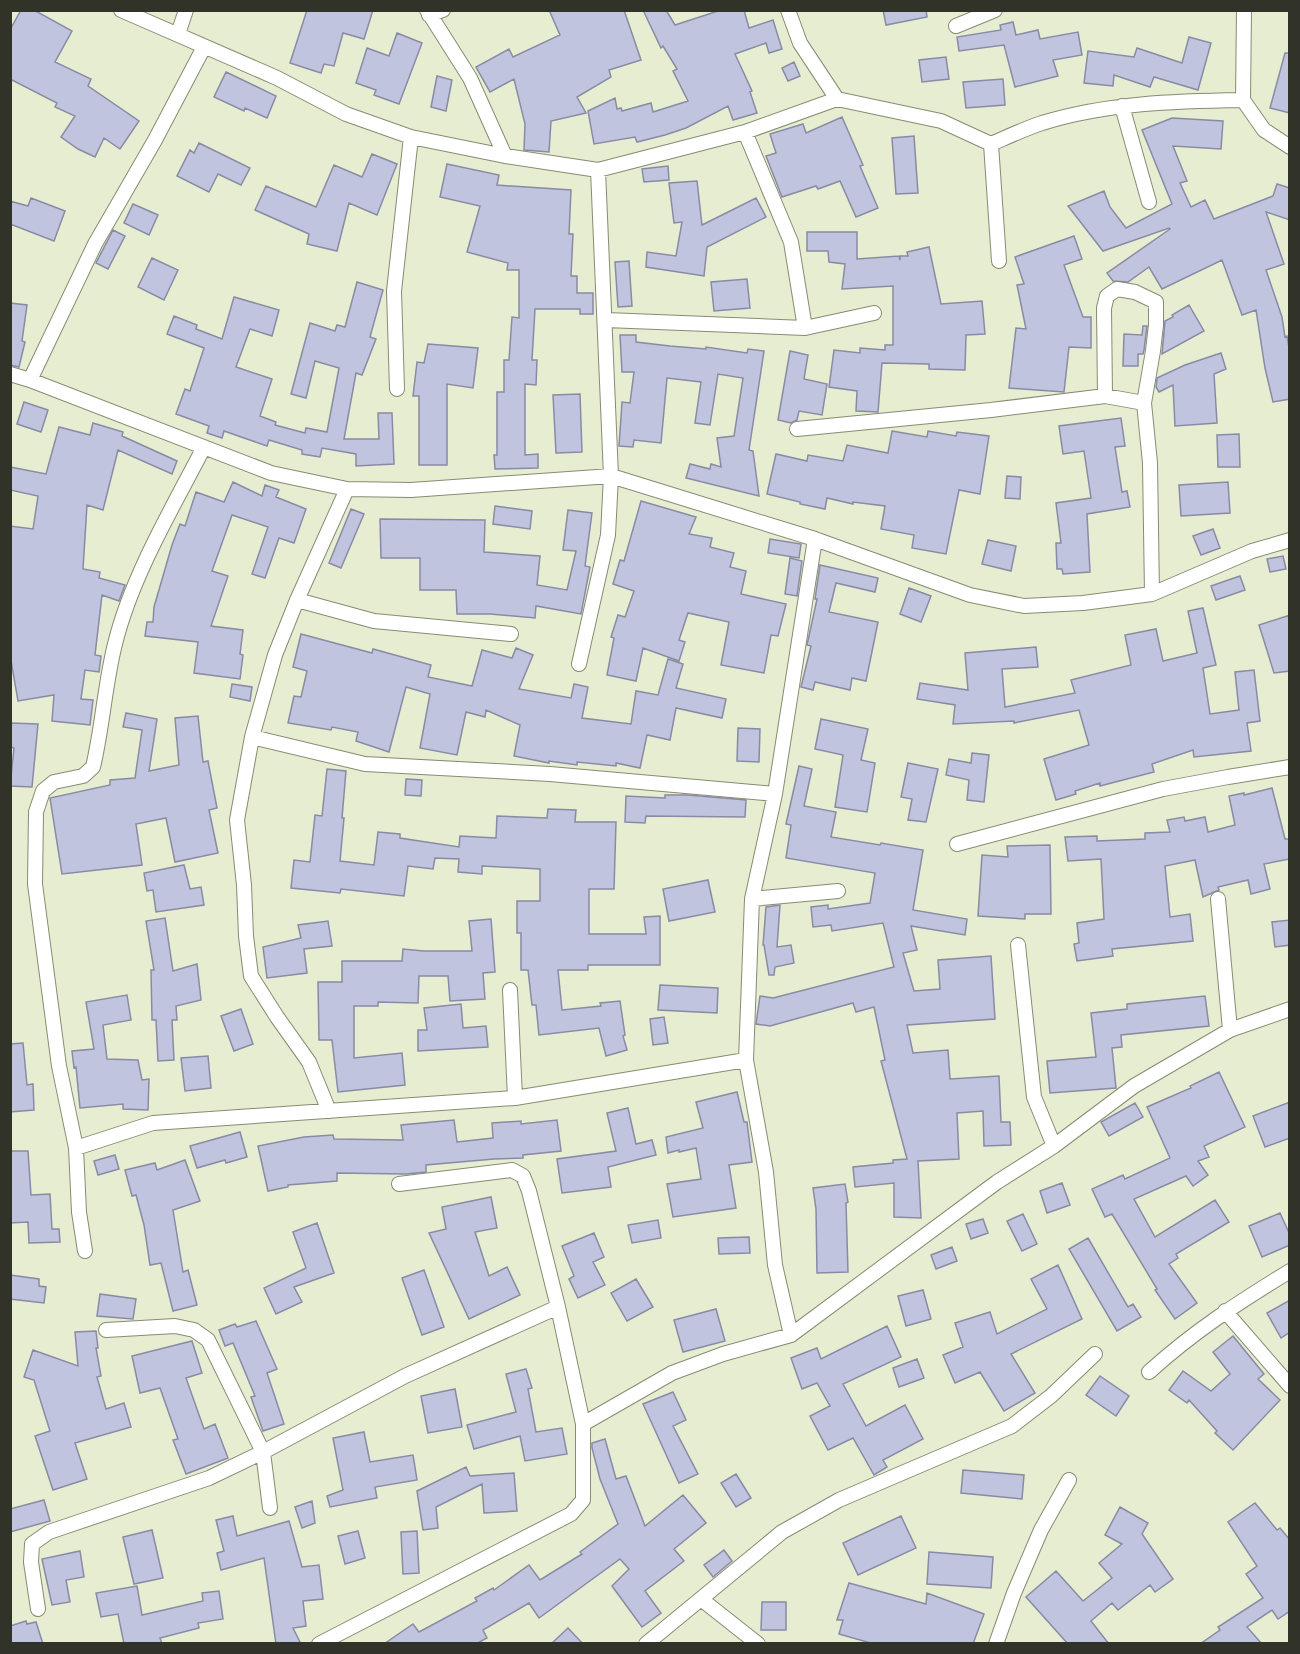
<svg xmlns="http://www.w3.org/2000/svg" width="1300" height="1654" font-family="Roboto,sans-serif">
<style>
.building{fill:#c1c4df;stroke:#898ba4;stroke-width:1.5}
.lines{fill:none;stroke-linecap:round;stroke-linejoin:round}
.street-casing{stroke:#868c72;stroke-width:16}
.street{stroke:#fff;stroke-width:14}
</style>
<rect width="100%" height="100%" fill="#e7edd1"/>
<path class="building" d="M21,10H34L72,31L55,62L91,79L88,86L139,121L120,149L104,138L95,157L78,149L61,137L75,116L55,107L57,103L10,79V30Z
M307,10H373L364,39L343,33L334,66L324,64L321,73L290,63Z
M549,10H624L641,60L609,70L611,77L577,97L586,113L551,121L549,152L524,150L525,124L514,79L490,92L476,67L509,49L513,57L560,35Z
M643,10H666L675,25L721,10H744L749,28L773,20L782,49L769,53L766,43L735,54L752,91L750,92L757,113L733,120L728,106L686,128L665,135L637,142L635,137L594,144L588,111L615,98L617,109L621,108L622,111L651,103L653,112L688,101L673,71L677,69L663,46L661,48Z
M883,10H926L927,17L886,25Z
M1013,22L1016,35L1038,30L1040,39L1078,32L1082,55L1053,60L1058,76L1015,87L1004,45L959,51L957,37L1001,30L1000,25Z
M397,33L422,43L399,104L374,95L376,90L356,83L367,48L389,56Z
M1189,37L1211,43L1198,90L1154,77L1150,87L1114,75L1113,86L1084,83L1088,51L1134,57L1137,48L1182,63Z
M1285,53H1290V113L1270,108Z
M946,57L949,79L922,82L919,60Z
M794,62L800,76L788,81L782,68Z
M226,72L276,96L267,118L245,108L244,111L214,97Z
M437,76L452,80L446,111L431,107Z
M1003,79L1005,105L966,108L963,82Z
M842,117L863,165L860,166L878,208L856,217L840,181L818,189L816,186L782,197L766,156L776,153L770,134L803,124L806,133Z
M1172,118L1223,121L1221,149L1173,146L1187,181L1180,183L1191,207L1205,200L1214,219L1273,196L1277,184L1290,188V220L1266,212L1284,264L1266,270L1282,317L1285,337L1287,336L1290,353V399L1273,402L1265,368L1256,310L1242,315L1222,260L1162,289L1149,267L1128,282L1113,281L1107,273L1170,229L1169,228L1103,251L1068,206L1104,191L1110,207L1126,228L1172,204L1142,130Z
M914,136L918,193L896,194L892,138Z
M199,143L250,168L241,185L218,174L209,192L177,176L190,150L194,153Z
M372,154L397,164L377,215L349,203L337,251L307,244L309,234L255,210L266,186L316,207L334,165L362,177Z
M447,164L499,175L497,185L571,190L569,234H573L571,276H577V293H593V314H580V309H535L532,360H537L536,385L525,384V455L538,454V468L495,469L494,455H497V392H504V360H509L512,317L519,318V270H507L508,263L467,252L480,206L440,197Z
M668,166L669,180L644,182L642,169Z
M697,181L702,225L756,198L766,217L707,247L704,276L646,267L647,252L676,256L682,222L674,223L669,183Z
M31,198L65,211L54,241L10,224V201L28,206Z
M133,204L158,215L149,235L124,223Z
M113,230L125,236L108,269L96,263Z
M807,232H857V259L899,256L900,260V256H908L907,252L929,247L941,304L982,301L985,334L966,335L965,370L929,369V364L882,363L878,412L856,411L857,391L829,387L834,350L860,353V348L885,350V345H893V286L842,289L845,264L829,262L828,251H807Z
M1074,236L1082,259L1064,265L1083,317H1091V348L1069,347L1064,392L1009,388L1016,328L1026,329L1017,285L1024,284L1015,257Z
M152,258L178,270L164,300L138,287Z
M629,261L632,306L618,307L615,262Z
M747,279L750,308L714,311L711,282Z
M357,282L383,290L370,337L376,339L362,375L356,373L344,439H379L378,413H392L394,464L356,466V454L322,448L320,457L302,454V450L269,440L267,446L224,431L222,438L207,433L209,426L176,414L185,389L190,391L204,348L167,334L174,316L197,325L196,329L222,339L234,297L279,310L272,336L250,329L236,367L272,379L260,416L276,422L275,425L305,433L306,428L327,432L339,368L315,361L306,398L291,394L310,323L335,331L337,325L345,327Z
M10,303L27,305L22,341L25,342L19,367L10,365Z
M1189,305L1204,331L1162,354L1165,321L1173,317L1172,315Z
M1143,326H1147L1144,350L1143,354H1138V366H1123L1124,334L1142,335Z
M620,335H636V342L670,346L706,349V347L747,353L748,349L764,351L749,450L753,451L759,496L686,478L690,464L710,469L711,464L721,467L717,438L734,436L743,378L718,374L710,425L695,423L701,382L667,378L661,443L634,440L633,447L619,446L622,402L630,403L634,372H622Z
M428,344L478,348L473,388L447,384V465H419V396H413L417,362L424,363Z
M790,351L808,355L804,379L827,384L822,415L799,411L797,420L791,423L778,420Z
M1221,353L1226,369L1214,374L1217,423L1175,426L1173,385L1159,392L1156,387L1157,378L1185,365Z
M580,394L582,452L556,453L553,395Z
M24,402L48,410L41,432L17,424Z
M1121,418L1125,446L1115,447L1122,492L1127,491L1130,507L1087,514L1090,572L1063,574L1062,569H1057L1056,543H1061L1056,503L1091,498L1084,451L1063,454L1059,426Z
M93,423L123,432L122,436L177,461L172,474L118,450L103,510L87,505L83,569L100,572L99,578L125,585L119,601L102,595L95,655L101,656L99,672L85,670L81,699L93,700L90,725L52,721L54,695L18,701L10,655V526L33,529L38,496L10,490V467L46,474L59,427L90,435Z
M892,431L927,437L928,431L956,436L957,432L989,436L980,494L959,490L946,554L912,548L914,535L881,529L885,506L853,502V504L827,498L825,509L800,504V502L767,494L776,454L807,461L808,455L843,461L847,445L888,453Z
M1239,434L1240,467H1218L1217,435Z
M1007,476L1021,477L1020,499L1005,498Z
M233,482L262,496L265,485L279,490L276,497L306,509L294,543L279,538L265,578L252,574L268,527L232,515L212,571L228,576L211,626L243,630L240,654L243,655L240,679L194,673L198,642L145,636L147,622H153L154,607L172,545L180,524L185,526L196,492L224,502Z
M1228,482L1230,513L1181,516L1179,485Z
M641,501L696,517L689,534L712,538L710,547L734,553L730,567L746,571L741,594L786,604L778,636L771,635L764,673L721,665L729,622L688,613L679,640L685,642L679,661L643,648L636,681L607,675L614,638L611,637L618,615L625,617L634,591L613,584L620,560L624,561Z
M495,506L532,511L530,529L493,524Z
M351,509L364,514L341,568L329,563Z
M568,510L592,513L585,566L590,567L581,614L536,606L535,618L490,614H457L456,590H420V558H381L380,519L485,520L484,552L540,556L537,585L567,590L576,551L563,550Z
M1213,529L1220,548L1201,555L1193,536Z
M770,539L801,544L799,558L768,553Z
M988,540L1016,546L1011,571L982,564Z
M1283,556L1286,569L1270,572L1267,559Z
M790,558L802,561L797,596L785,594Z
M820,565L878,578L875,592L836,583L829,612L878,622L866,681L852,678L850,690L815,682L813,690L801,687L811,646L807,645L817,599H815Z
M1240,576L1245,590L1216,600L1211,586Z
M909,588L931,596L921,622L900,614Z
M1203,608L1216,665L1203,668L1210,714L1239,710L1235,672L1254,670L1260,721L1247,723L1251,751L1194,757L1193,750L1152,764L1154,772L1100,786V783L1075,791L1076,794L1056,800L1044,759L1089,745L1079,710L1014,723V721L953,724L955,705L917,699L920,683L968,690L965,653L1036,647L1038,667L1002,669L1005,707L1075,693L1071,680L1131,665L1125,635L1156,629L1163,661L1197,653L1188,611Z
M1290,615V671L1274,673L1259,625Z
M301,634L372,653L373,649L431,665L428,677L472,686L482,650L512,658L516,648L533,655L519,689L571,698L574,684L588,687L582,718L631,724L636,691L658,695L668,659L683,664L676,688L726,699L722,718L676,708L670,740L647,735L640,768L616,763V766L577,762V765L549,761V763L514,756L520,725L486,710L485,717L466,712L457,755L420,748L430,694L406,687L389,752L356,741L358,732L332,727L331,730L288,723L294,696L301,697L307,671L293,667Z
M232,684L252,687L250,701L230,697Z
M126,713L157,719L149,771L179,765L175,718L198,716L203,762L208,761L217,808L209,810L218,853L175,862L166,818L136,824L142,865L62,874L50,798L110,785V780L135,778L142,730L123,727Z
M821,719L868,729L861,760L875,763L867,812L835,807L843,755L815,749Z
M10,723L38,724L32,787L10,786L14,748L10,747Z
M738,728L760,729L759,762L737,761Z
M972,753L989,755L984,802L967,800L969,780L946,775L949,759L971,763Z
M908,763L938,769L926,822L908,820L912,799L901,797Z
M799,766L812,769L804,806L836,812L831,837L880,845L881,843L923,850L913,910L967,919L965,935L911,926L917,950L903,953L914,991L940,989L938,960L991,956L995,1019L907,1025L913,1053L948,1050L950,1079L999,1076L1001,1122H1010L1011,1145L984,1146L983,1111L957,1113L959,1159L918,1161L921,1218L894,1217V1183L855,1187L853,1167L893,1163V1160L907,1159L881,1061L885,1060L874,1007L856,1012L853,1003L770,1026L756,1024L760,996L773,998L894,967L883,923L832,931L831,925L813,927L811,907L828,905V909L870,903L875,873L786,858L791,825L786,824Z
M327,769L346,771L342,818H344L340,861L374,865L378,832L400,834V838L459,847L460,836L496,838L497,816L547,818L548,809L576,810L575,822H616L614,889H589V934H646L644,917L660,916V965H588V970H558L562,1010L601,1006L600,1003L620,1001L625,1035L623,1036L627,1050L606,1056L599,1028L539,1035L536,1005H532L528,970H521V933H517V901H540V869L482,866V874L458,872L459,859L435,858L433,869L408,866L404,896L341,889L340,893L291,888L294,860L310,862L315,815L322,816Z
M406,779L422,780L421,796L405,795Z
M1272,788L1285,839H1290V859L1264,864L1270,889L1251,894L1248,880L1218,887L1219,890L1203,897L1195,860L1165,866L1170,917L1190,914L1193,941L1112,949L1113,956L1077,961L1074,944L1079,943L1077,923L1104,919L1101,859L1068,861L1065,837L1097,836V841L1145,839V833L1170,832L1167,820L1184,817L1185,821L1205,817L1208,832L1235,825L1229,796L1244,793V795Z
M665,795H688L746,800L745,817L646,816L645,823L625,822L626,796L665,798Z
M1050,845L1051,914H1025V919L978,916L982,855L1008,857L1007,846Z
M184,865L190,889L201,887L204,905L156,912L153,890L147,891L144,873Z
M708,880L715,912L669,921L663,889Z
M780,905L777,947L791,945L794,963L775,967L774,975H769L764,945H763L766,907Z
M165,918L173,971L197,964L201,1000L176,1006L177,1020H172L174,1060L158,1061L156,1020H152L151,970H154L146,921Z
M491,919L495,972L483,973L485,999L450,1001L448,976H419L418,1003L378,1002V1006H354V1058L402,1053L405,1085L338,1092L332,1040H319L318,982H342V961H402L403,949L424,951H472L469,921Z
M1290,920V945L1275,947L1272,922Z
M328,921L332,946L304,949L307,973L267,978L263,947L301,938L298,925Z
M660,985L718,988L717,1013L658,1010Z
M127,995L131,1020L103,1025L107,1059L138,1060L142,1080L149,1079L148,1110L123,1109V1104L80,1108L76,1067L74,1068L72,1051L94,1049L86,1002Z
M1205,996L1209,1026L1121,1035L1122,1047L1112,1048L1116,1088L1050,1093L1047,1061L1096,1057L1091,1013L1127,1009V1004Z
M461,1004L463,1028L486,1026L488,1047L418,1051V1030H427L424,1008Z
M241,1009L253,1044L234,1051L221,1016Z
M664,1017L668,1043L653,1045L650,1019Z
M23,1043L27,1085L33,1084L34,1110L10,1112V1044Z
M208,1056L211,1088L185,1091L181,1058Z
M1219,1072L1245,1127L1204,1146L1209,1157L1198,1161L1208,1175L1193,1186L1186,1176L1134,1199L1155,1237L1215,1200L1229,1222L1176,1254L1178,1258L1169,1264L1197,1303L1175,1319L1155,1290L1157,1289L1112,1214L1105,1217L1092,1189L1123,1175L1125,1179L1170,1158L1147,1107L1191,1088L1190,1086Z
M737,1092L744,1122H747L752,1162L729,1165L736,1208L673,1217L667,1184L701,1179L696,1148L679,1152V1150L668,1153L666,1137L703,1128L696,1102Z
M1290,1102V1138L1265,1147L1253,1116Z
M1135,1103L1143,1117L1109,1136L1101,1122Z
M628,1108L636,1144L652,1140L656,1155L608,1167L611,1187L562,1193L557,1159L616,1151L607,1113Z
M454,1120L457,1142L493,1138L492,1123L521,1121V1124L557,1120L561,1151L523,1155V1158L494,1159L426,1165V1172L406,1174L337,1173V1181L288,1185V1187L268,1191L258,1146L304,1137L333,1135L334,1139L403,1140L401,1125Z
M240,1132L247,1157L226,1163L225,1160L197,1168L190,1146Z
M10,1151H28L31,1195L50,1194L52,1229H59L60,1242L29,1243L28,1222L10,1223Z
M115,1155L119,1169L98,1175L94,1161Z
M185,1160L200,1201L173,1210L183,1272L188,1270L197,1305L173,1311L161,1263L150,1265L144,1225L136,1195L132,1196L125,1170L155,1163L157,1170Z
M1062,1183L1070,1205L1047,1213L1040,1191Z
M845,1184L848,1202L846,1203L848,1272L817,1273L816,1209L813,1188Z
M491,1197L497,1228L475,1232L489,1276L507,1267L520,1295L469,1319L429,1233L446,1229L442,1207Z
M1280,1213L1290,1235V1245L1262,1257L1249,1226Z
M1023,1214L1037,1244L1022,1251L1007,1221Z
M983,1219L988,1233L971,1239L966,1224Z
M658,1220L661,1238L632,1243L628,1225Z
M317,1223L334,1273L294,1287L302,1302L276,1314L264,1288L306,1268L293,1232Z
M594,1233L604,1257L593,1262L605,1285L578,1298L569,1279L574,1276L562,1246Z
M749,1237L750,1253L719,1254L718,1238Z
M1088,1238L1128,1307L1133,1304L1141,1317L1117,1331L1069,1249Z
M952,1247L957,1261L936,1269L931,1255Z
M1058,1265L1082,1319L1011,1354L1035,1393L1004,1411L980,1372L955,1383L943,1355L963,1347L955,1323L990,1312L997,1334L1047,1309L1031,1279Z
M424,1270L444,1327L422,1335L402,1278Z
M10,1275L39,1279V1286L46,1287L44,1303L10,1299Z
M636,1279L653,1307L627,1321L611,1293Z
M923,1290L931,1319L906,1326L898,1296Z
M100,1294L136,1299L133,1319L97,1316Z
M1290,1300V1332L1281,1338L1267,1313Z
M716,1309L725,1341L683,1352L674,1320Z
M256,1321L277,1369L267,1373L284,1424L263,1431L251,1397L255,1396L233,1343L225,1346L219,1330L235,1324L237,1327Z
M887,1326L901,1357L843,1384L866,1426L905,1405L923,1439L883,1460L887,1467L874,1475L853,1438L828,1450L810,1416L830,1406L817,1383L802,1389L791,1358L817,1348L821,1359Z
M96,1331L98,1348H96L101,1376L97,1377L106,1409L124,1403L131,1427L75,1443L87,1479L53,1490L35,1436L50,1431L34,1380L24,1377L33,1350L78,1366L75,1332Z
M1233,1336L1264,1374L1258,1379L1280,1400L1233,1450L1215,1433L1217,1431L1189,1400L1187,1403L1169,1390L1183,1371L1211,1391L1230,1374L1213,1352Z
M192,1341L202,1373L186,1378L204,1429L215,1424L228,1458L186,1474L173,1440L178,1439L160,1388L140,1393L132,1356Z
M917,1359L924,1378L899,1387L893,1368Z
M526,1369L532,1388L528,1389L536,1432L562,1428L567,1454L525,1461L520,1436L474,1449L467,1425L516,1412L506,1374Z
M1100,1376L1129,1396L1116,1416L1086,1395Z
M455,1389L462,1427L428,1433L421,1396Z
M673,1392L686,1420L673,1426L698,1474L679,1483L643,1404Z
M364,1432L370,1462L413,1455L417,1480L375,1487L377,1498L330,1507L327,1496L343,1490L333,1438Z
M605,1439L616,1479L626,1476L645,1526L683,1495L706,1523L674,1549L684,1561L645,1591L661,1613L642,1627L612,1586L629,1569L620,1559L539,1618L529,1603L483,1630L487,1638L476,1644H384L413,1624L419,1632L477,1601L475,1598L493,1588L494,1590L529,1565L540,1580L582,1554L580,1552L618,1524L600,1479L592,1448V1443Z
M466,1467L470,1476L514,1473L517,1511L484,1513L482,1484L436,1507L438,1528L423,1530L417,1491Z
M963,1470L1024,1475L1022,1499L961,1493Z
M736,1474L751,1498L736,1507L721,1483Z
M44,1500L50,1521L10,1532V1509Z
M312,1501L315,1523L302,1528L295,1507Z
M1255,1503L1277,1530L1280,1528L1290,1540V1611L1278,1619L1272,1610L1247,1627L1262,1644H1200L1220,1630L1218,1627L1263,1598L1246,1574L1257,1566L1228,1522Z
M1120,1507L1148,1523L1142,1534L1173,1579L1155,1592L1150,1585L1118,1610L1112,1603L1091,1621L1109,1644H1068L1026,1597L1056,1571L1083,1601L1112,1578L1099,1563L1122,1544L1105,1535Z
M233,1516L237,1536L289,1521L302,1567L319,1565L323,1599L303,1601L306,1626L293,1628L301,1644H276L264,1558L221,1570L217,1553L224,1551L216,1520Z
M901,1516L916,1548L858,1575L843,1543Z
M152,1530L163,1578L134,1584L123,1537Z
M358,1531L365,1558L345,1564L338,1536Z
M417,1531L419,1573L403,1574L401,1532Z
M724,1550L732,1561L713,1577L704,1565Z
M80,1551L84,1577L66,1580L70,1602L52,1605L42,1559Z
M929,1552L993,1557L991,1588L927,1584Z
M849,1583L926,1604L927,1593L984,1614L973,1644H874L839,1634L843,1620H837Z
M137,1586L142,1615L203,1601L202,1593L219,1591L223,1619L198,1623L199,1628L160,1638L162,1644H124L118,1614L101,1617L96,1593Z
M762,1602H786V1630H761Z
M26,1621L27,1624L36,1622L43,1644H10V1626Z
M568,1628L583,1644H551Z"/>
<g class="lines">
<g class="street-casing">
<path id="street" d="M121,10L277,78L346,114L411,137L505,156L598,170L745,132L837,99
M427,10L470,78L505,156
M788,10L800,43L837,99L941,121L991,144C1007,137 1024,129 1042,123C1107,103 1175,101 1243,100L1264,130L1290,147
M429,15L443,10
M956,26L995,10
M178,34L186,10
M1243,100L1244,10
M1122,106L1149,202
M745,132L791,242L805,328
M991,144L999,261
M606,320L805,328L874,313
M10,374L30,380L271,473L347,489L411,490L611,476L815,539L970,595L1024,606L1083,603L1152,594L1252,551L1290,540
M30,380L95,244L155,140L204,47
M397,389L394,291L411,137
M1105,396L1104,308L1107,296L1117,289L1135,292L1156,302V325L1153,351L1144,403L1150,463L1152,594
M797,429L991,410L1105,396L1144,403
M297,600L374,621L511,634
M579,664L608,535L611,476L598,170
M252,737L365,764L550,774L775,794
M957,844L1163,789L1228,777L1290,767
M752,899L838,891
M1218,899L1230,1030
M1018,945L1034,1097L1054,1146
M510,990L515,1098
M329,1111L309,1062L277,1017L251,976L246,936L244,885L237,820L252,737L275,655L297,600L347,489
M76,1148L153,1123L515,1098L746,1060
M85,1251L79,1212L76,1148L59,1066L35,884L36,812L43,791L54,782L83,776L93,767C103,725 105,681 116,640C133,574 173,507 204,447
M1225,1311L1290,1386
M106,1330L175,1326L194,1330L208,1340L263,1452L270,1508
M791,1335L775,1265L766,1172L746,1060L752,899L775,794L815,539
M1149,1372C1193,1332 1239,1302 1290,1271
M583,1424L672,1373L723,1354L791,1335L997,1182L1054,1146L1134,1086L1230,1030L1290,1009
M701,1599L758,1644
M38,1609L31,1562L32,1544L49,1532L209,1478L263,1452L405,1376L558,1307
M319,1644L571,1514L583,1500V1424L558,1307L529,1191L523,1176L512,1170L399,1184
M646,1644L782,1532L839,1500L1012,1426L1051,1396L1095,1354
M996,1644L1014,1593L1041,1530L1069,1480"/>
</g>
<use href="#street" class="street"/>
</g>
<rect width="1300" height="1654" fill="none" stroke="#313329" stroke-width="24"/>
</svg>
